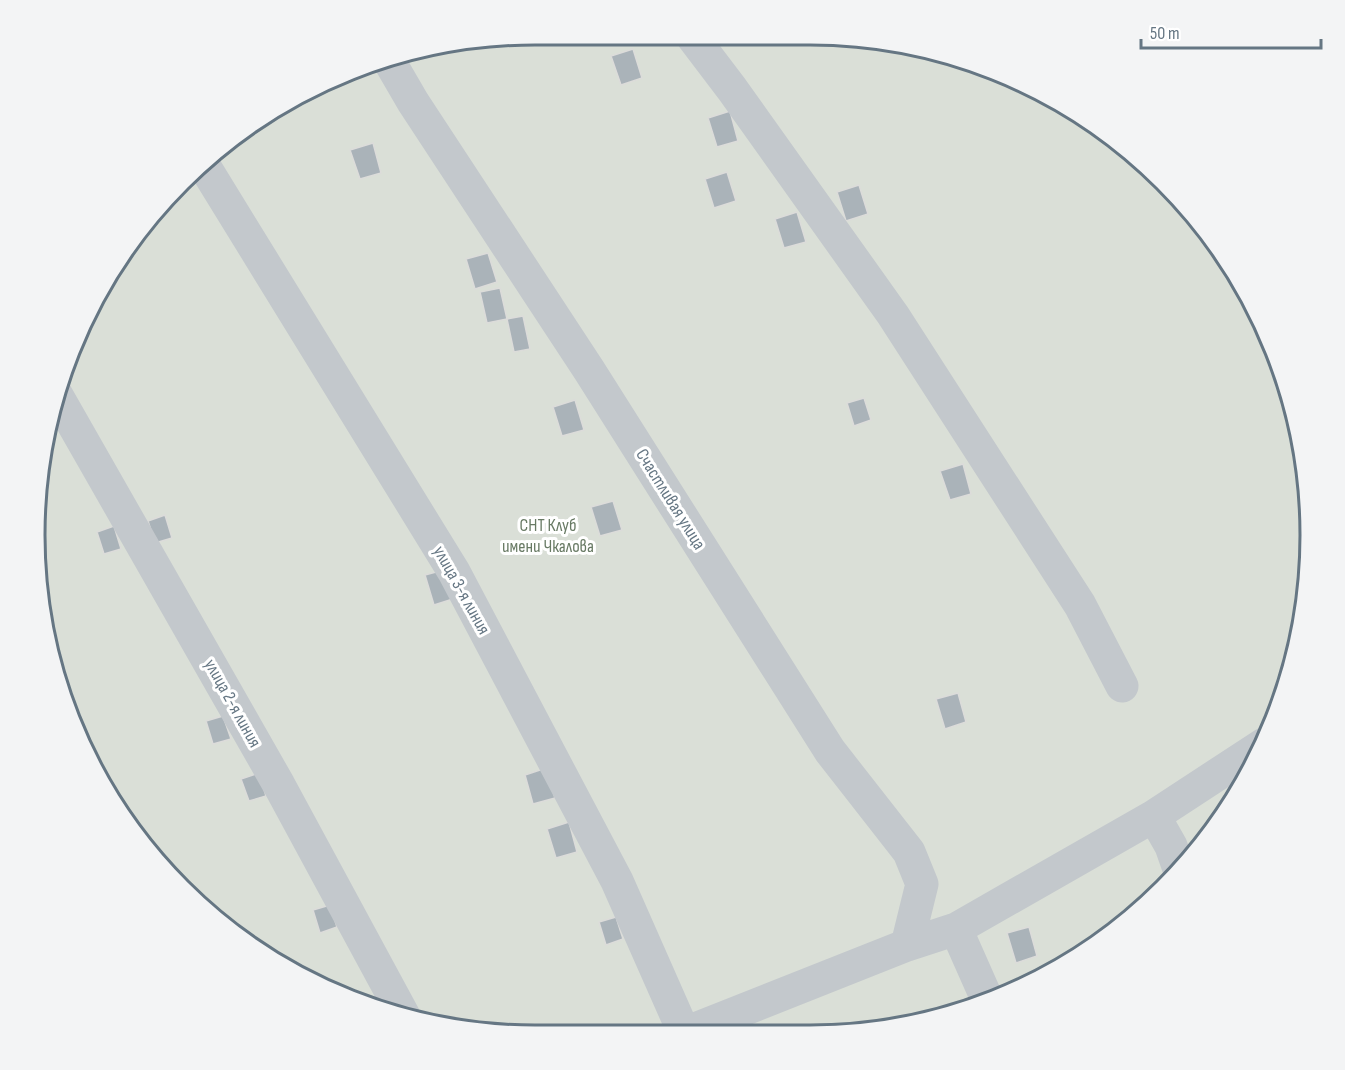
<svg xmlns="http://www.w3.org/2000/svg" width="1345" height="1070" font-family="'Sofia Sans Condensed',sans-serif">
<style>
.green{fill:#dadfd7}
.building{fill:#aab3b9;stroke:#dcdcda;stroke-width:1.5}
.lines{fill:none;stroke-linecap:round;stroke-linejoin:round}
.minor{stroke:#c3c8cc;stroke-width:33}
.labels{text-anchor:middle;stroke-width:6;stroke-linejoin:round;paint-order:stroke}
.street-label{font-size:18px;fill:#657683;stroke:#fff}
.park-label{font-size:18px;fill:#687a64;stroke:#fff}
.rim{fill:none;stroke:#657683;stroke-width:3}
</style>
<rect width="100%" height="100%" fill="#fafaf8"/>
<path class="green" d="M535,35L842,36L971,61L1061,102L1140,158L1244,285L1284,374L1306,470L1309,568L1293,665L1259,757L1207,840L1140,912L1060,969L940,1018L843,1034L535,1035L438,1026L343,997L231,932L158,865L101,785L51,664L35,535L52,405L102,284L181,181L285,101L406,51Z"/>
<path class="building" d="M633,49L642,78L621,85L611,56Z
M730,111L738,141L717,147L708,118Z
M373,143L381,173L360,179L350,150Z
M727,172L736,201L714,208L705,179Z
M859,185L868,214L846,221L837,192Z
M797,212L806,242L784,248L775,219Z
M488,253L497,282L475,289L466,259Z
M500,288L507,319L487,323L480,292Z
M523,316L530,349L514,352L507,319Z
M864,398L871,420L854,426L847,403Z
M575,400L584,430L562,436L553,407Z
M48,432L53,447L46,450Z
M963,464L971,494L950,500L940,471Z
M613,501L622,530L600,536L591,507Z
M165,515L172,538L155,543L148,521Z
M114,526L121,549L104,554L97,532Z
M447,569L456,598L434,605L425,575Z
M958,693L966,722L945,729L936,699Z
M223,716L231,739L213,744L206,721Z
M546,768L555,798L533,804L525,775Z
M259,773L266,796L249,801L241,779Z
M569,822L577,852L556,858L547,829Z
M330,905L337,927L320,933L313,910Z
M616,917L623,939L606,945L599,922Z
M1029,927L1037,956L1016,963L1007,933Z"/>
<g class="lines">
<path class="minor" d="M691,35L732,89L893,315L1080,605L1122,686
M388,59L413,102L589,370L830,751L909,852L922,884L907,945
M203,164L454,572L617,881L685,1035
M56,394L279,785L404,1016
M1154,816L1171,846L1179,869
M956,929L987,999
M680,1035L907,945L956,929L1154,816L1264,744"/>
</g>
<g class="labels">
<g class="street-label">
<text transform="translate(671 499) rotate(58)" y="6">Счастливая улица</text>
<text transform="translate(462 590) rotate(61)" y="6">улица 3-я линия</text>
<text transform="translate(233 703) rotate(61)" y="6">улица 2-я линия</text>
</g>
<g class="park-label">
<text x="548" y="531">СНТ Клуб<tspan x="548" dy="21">имени Чкалова</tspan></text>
</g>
</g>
<path d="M0 0H1345V1070H0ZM535 45H810A490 490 0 0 1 1300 535V535A490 490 0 0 1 810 1025H535A490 490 0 0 1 45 535V535A490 490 0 0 1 535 45Z" fill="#f3f4f5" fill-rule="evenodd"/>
<path class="rim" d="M535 45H810A490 490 0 0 1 1300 535V535A490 490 0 0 1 810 1025H535A490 490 0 0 1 45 535V535A490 490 0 0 1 535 45Z"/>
<path d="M1141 39v9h180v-9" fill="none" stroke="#657683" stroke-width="3"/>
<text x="1150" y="39" font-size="18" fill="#657683" stroke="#ffffff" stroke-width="4.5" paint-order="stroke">50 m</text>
</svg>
